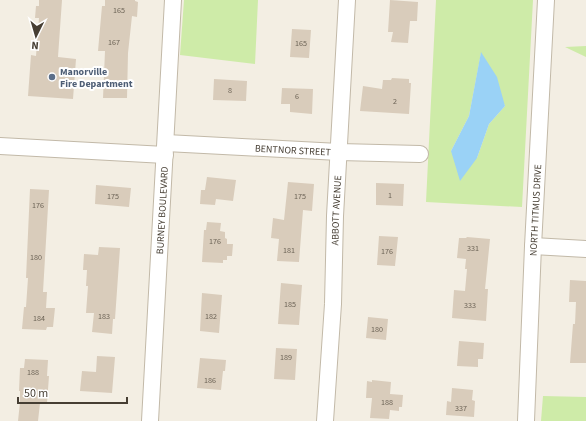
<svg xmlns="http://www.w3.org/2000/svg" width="586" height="421" font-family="'Source Sans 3',sans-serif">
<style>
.green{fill:#ceeba8;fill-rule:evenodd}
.water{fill:#9ad2f6}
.building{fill:#d9ccbb}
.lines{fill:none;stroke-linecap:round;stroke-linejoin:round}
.minor-casing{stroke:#c2b9a8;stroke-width:18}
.minor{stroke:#fff;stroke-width:16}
.service-dot{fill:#5c6f8a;stroke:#fff;stroke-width:1.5}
.labels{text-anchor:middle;stroke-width:4;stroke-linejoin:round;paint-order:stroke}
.number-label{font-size:8px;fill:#6b6255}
.service-label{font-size:10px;font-weight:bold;fill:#4e5e75;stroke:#fff;text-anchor:start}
.street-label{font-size:10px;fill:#463e33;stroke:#fff}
</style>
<rect width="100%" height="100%" fill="#f3eee3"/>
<path class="green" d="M184,0H258L255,64L180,55Z
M436,0H533L522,207L426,202ZM481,53L505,106L489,124L477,158L451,151L469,116Z
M586,46V57L565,47Z
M543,396L586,397V421H541Z"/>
<path class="water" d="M481,52L497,77L505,106L489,124L477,158L460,181L451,151L469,116Z"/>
<path class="building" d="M39,0H62L58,57L76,59L73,99L28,96L31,55L36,56L39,18H35L36,6H39Z
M105,0H135V1L138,2L137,17L132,16L128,53L127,98H103L105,51H98L102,6H105Z
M390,0L418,2L417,21H410L408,43L391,42L393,32H388Z
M292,29L311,30L309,58L290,57Z
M392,78L409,79V83H411L409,114L360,111L363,86L382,89L383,80H391Z
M214,79L247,81L246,101L213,100Z
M282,88L313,89L312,114L290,112V104H281Z
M207,177L236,180L233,201L216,199L215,205L200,204L201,190H205Z
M288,182L314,184L312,211L303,210L299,262L277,261L279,239L271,238L273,218L284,220Z
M376,183L404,184L403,206L376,205Z
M96,185L131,188L129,207L95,204Z
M30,189L49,190L43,292H47L46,308H55L53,327H47L46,330L22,329L24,307H26L28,278H26Z
M207,222L221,223L220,231L225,232V238L227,239V244H233L232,256H227V260H223V263L202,262L204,230H206Z
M379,236L398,237L395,266L377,265Z
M467,237L490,239L485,289H488L486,321L452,318L454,290L465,291L467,269H465L466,259L457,258L459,238H466Z
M99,247L120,248L115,319H113L112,334L92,332L94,313H86L88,286H86L87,270H83L84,254L98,255Z
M570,280L586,281V363H570L573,324H575L576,302H569Z
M281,283L302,285L299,325L278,324Z
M202,293L222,295L219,333L200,331Z
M368,317L388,319L386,340L366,338Z
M459,341L484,343L483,359H478V367L457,366Z
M276,348L297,349L295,380L274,379Z
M97,356L115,357L112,393L80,391L82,371L96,372Z
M200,358L226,360L225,371H223L221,390L197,388Z
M25,359L48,360L47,376H49L47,403H40L38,421H18L20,402V391H19L20,368H24Z
M372,380L391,382L390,394L403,395L402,407H399V411L390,410L389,419L370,418L372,398H366L367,381L372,382Z
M452,388L473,390L472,400L475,401L474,417L446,415L447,401L451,402Z"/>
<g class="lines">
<g class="minor-casing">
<g id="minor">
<path id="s1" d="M166,143L339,152L420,154"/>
<path d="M0,146L165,155"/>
<path d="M533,246L586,249"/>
<path id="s2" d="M150,421L173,0"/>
<path id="s3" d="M325,421L333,304L335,216L347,0"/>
<path id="s4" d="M526,421L533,246L546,0"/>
</g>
</g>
<use href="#minor" class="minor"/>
</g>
<circle class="service-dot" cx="52" cy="77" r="4"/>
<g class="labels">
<g class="number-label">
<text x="119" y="13">165</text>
<text x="114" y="45">167</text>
<text x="301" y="46">165</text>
<text x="230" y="93">8</text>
<text x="297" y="99">6</text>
<text x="395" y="104">2</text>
<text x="390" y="198">1</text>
<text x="113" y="199">175</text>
<text x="300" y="199">175</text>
<text x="38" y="208">176</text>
<text x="215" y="244">176</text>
<text x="473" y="251">331</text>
<text x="289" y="253">181</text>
<text x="387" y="254">176</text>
<text x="36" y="260">180</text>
<text x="290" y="307">185</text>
<text x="470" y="308">333</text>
<text x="104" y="319">183</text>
<text x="211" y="319">182</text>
<text x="39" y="321">184</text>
<text x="377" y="332">180</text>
<text x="286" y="360">189</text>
<text x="33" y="375">188</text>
<text x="210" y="383">186</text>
<text x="387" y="405">188</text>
<text x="461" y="411">337</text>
</g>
<g class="service-label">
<text x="60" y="75">Manorville<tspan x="60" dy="12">Fire Department</tspan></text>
</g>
<g class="street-label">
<text dy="4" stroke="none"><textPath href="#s1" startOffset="127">BENTNOR STREET</textPath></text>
<text dy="4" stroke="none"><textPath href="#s4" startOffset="211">NORTH TITMUS DRIVE</textPath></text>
<text dy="4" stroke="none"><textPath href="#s2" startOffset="211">BURNEY BOULEVARD</textPath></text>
<text dy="4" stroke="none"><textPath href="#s3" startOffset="211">ABBOTT AVENUE</textPath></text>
</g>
</g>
<g transform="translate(36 36) rotate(185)" stroke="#ffffff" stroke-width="3" paint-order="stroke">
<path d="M0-3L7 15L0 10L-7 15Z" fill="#463e33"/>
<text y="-6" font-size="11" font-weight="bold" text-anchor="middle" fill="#463e33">N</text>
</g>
<path d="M18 397v6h109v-6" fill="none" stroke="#463e33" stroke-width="2"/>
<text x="24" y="397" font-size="12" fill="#463e33" stroke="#ffffff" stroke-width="3" paint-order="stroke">50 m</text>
</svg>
